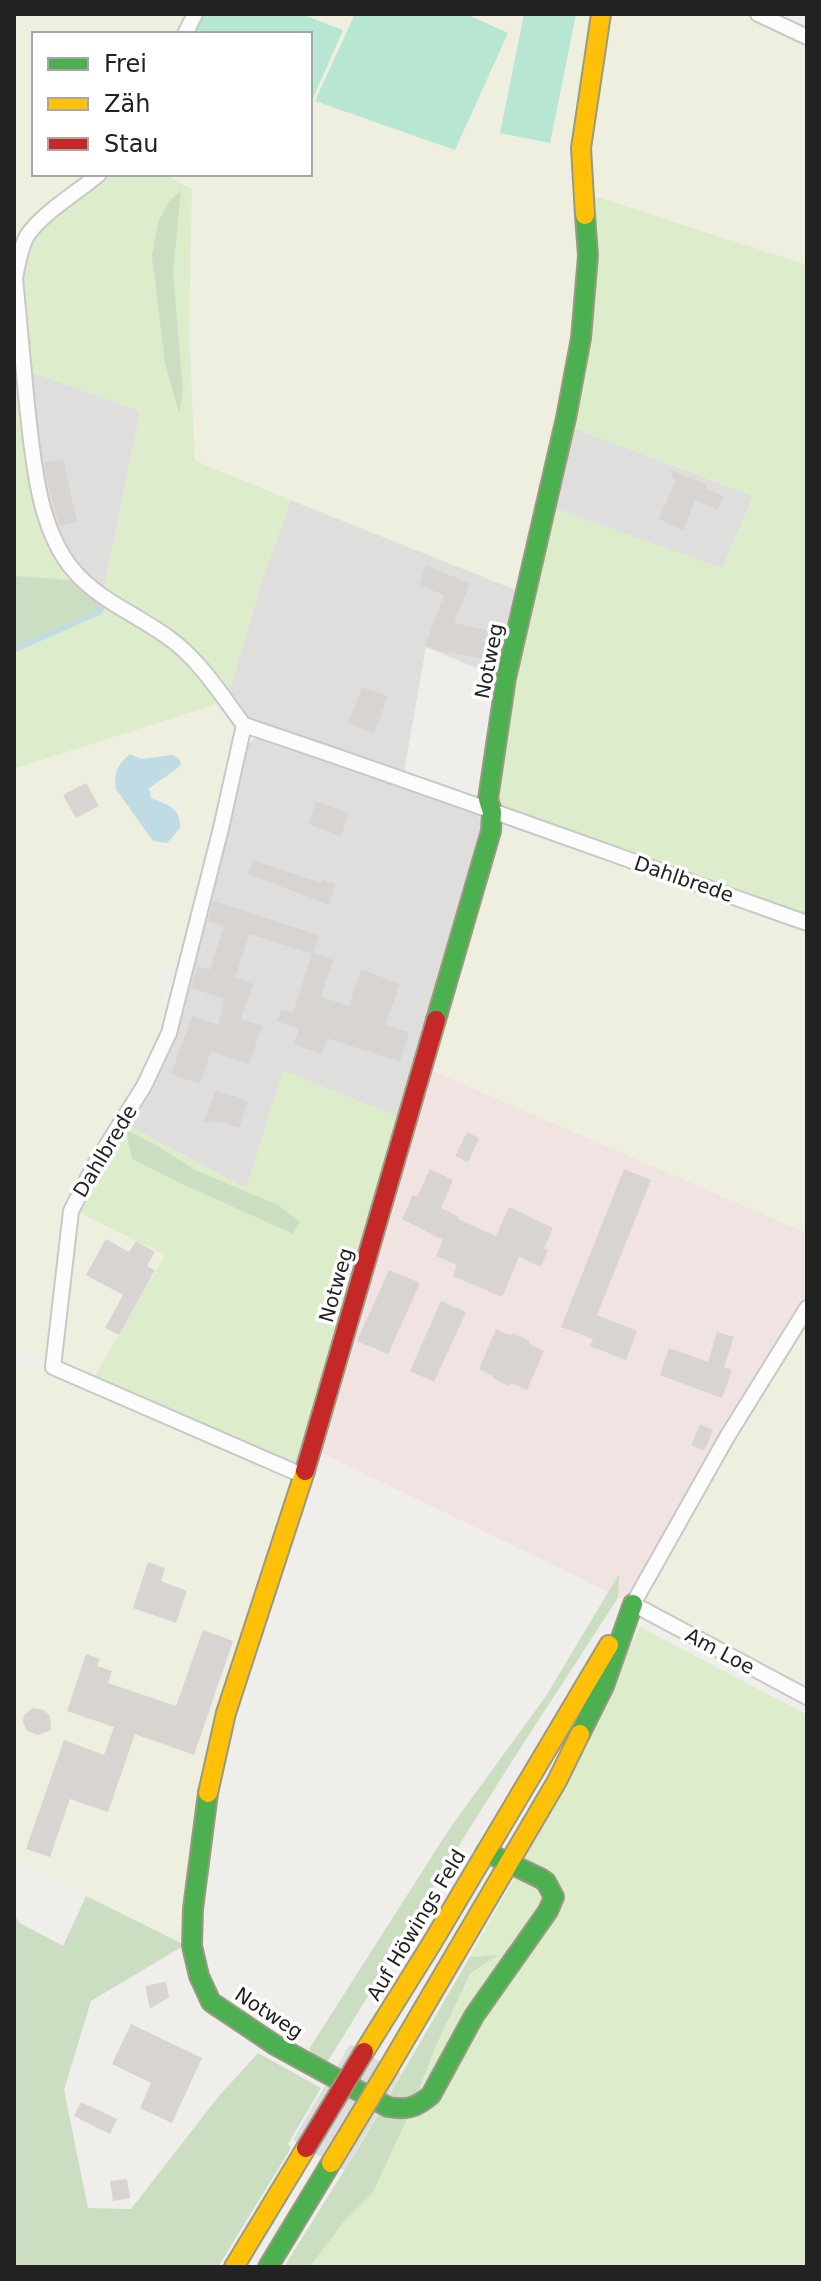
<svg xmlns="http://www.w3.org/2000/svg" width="821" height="2281" font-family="'DejaVu Sans',sans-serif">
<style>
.residential{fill:#dfdedc}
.commercial{fill:#f1e3e1}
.farmland{fill:#efefdf}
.grass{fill:#ddeccb}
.forest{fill:#cbdec1}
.pitch{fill:#b7e6d2}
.water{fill:#bfdbe3}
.pier{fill:#dedddd}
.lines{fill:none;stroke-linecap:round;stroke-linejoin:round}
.stream{stroke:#bfdbe3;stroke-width:5}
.building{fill:#d7d4d2}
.street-casing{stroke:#c9c8c7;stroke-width:18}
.fast-casing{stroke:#999a82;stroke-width:22}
.slow-casing{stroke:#999a82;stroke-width:22}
.jam-casing{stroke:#999a82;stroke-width:22}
.street{stroke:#fdfcfc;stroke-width:14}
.fast{stroke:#4caf50;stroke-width:18}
.slow{stroke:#ffc107;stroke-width:18}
.jam{stroke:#c62828;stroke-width:18}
.slow-bridge-casing{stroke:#999a82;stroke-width:22;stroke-linecap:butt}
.jam-bridge-casing{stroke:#999a82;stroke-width:22;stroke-linecap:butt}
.slow-bridge{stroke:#ffc107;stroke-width:18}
.jam-bridge{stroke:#c62828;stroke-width:18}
.labels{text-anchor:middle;stroke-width:7;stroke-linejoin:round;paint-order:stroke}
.street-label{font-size:20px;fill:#222;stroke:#fff}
</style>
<rect width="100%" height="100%" fill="#f0eeeb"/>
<path class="residential" d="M28,371L140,411L103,593L78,568L58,537L39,468Z
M568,426L753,496L723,569L551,507Z
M291,500L521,592L498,677L426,647L403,778L245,719L228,697L262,581Z
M266,737L474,809L484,825L402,1118L246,1188L126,1124L149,1088L243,750L254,739Z"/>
<path class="commercial" d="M431,1070L807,1233V1312L633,1604L318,1451Z"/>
<path class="farmland" d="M14,14H594L581,281L556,443L521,592L195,462L189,329L192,189L163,174H310V34H34V174H91L14,251Z
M605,14H744L807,41V265L591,195L588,141Z
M219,703L232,725L233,746L194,897L180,971L163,969L158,987L170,1013L162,1036L140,1082L71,1191L62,1221L48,1361L14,1349V895L53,892L14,893V769Z
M508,827L807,926V1233L431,1070L498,832Z
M76,1211L165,1255L94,1377L62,1362Z
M798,1323L807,1329V1697L633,1604Z
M14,1361L83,1385L289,1476L295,1483L228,1679L188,1947L14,1859Z"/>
<path class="grass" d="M105,174H163L192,189L189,329L195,461L291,500L262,581L228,697L204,666L103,593L140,411L28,371L21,270L33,238L47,223Z
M591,195L807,265V922L495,810L491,796L551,507L722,568L753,496L568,426Z
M14,325L42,524L70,580L16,576Z
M102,600L178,655L219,703L14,769V651L101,613L104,606L101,605Z
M283,1070L402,1118L298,1464L293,1465L94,1377L165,1255L76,1211L126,1124L246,1188Z
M640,1627L807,1715V2267H310L345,2220L373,2192L409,2115L436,2047L472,1973L496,1956L470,1957L538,1835Z"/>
<path class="forest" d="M181,190L173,274L183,389L179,412L165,363L152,257L158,222L169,202Z
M14,527L16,576L70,580L102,600L100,610L14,648Z
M126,1130L156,1145L195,1170L278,1205L300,1222L293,1234L178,1182L132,1159Z
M619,1574L618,1598C553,1698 487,1798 425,1901C392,1956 359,2012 324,2067L309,2049L450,1828L546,1696Z
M86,1896L185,1945L91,2001L64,2090L88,2208L131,2209L218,2097L258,2053L321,2088L288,2144L291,2148L218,2267H14V1915L20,1923L63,1946Z
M498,1955L471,1973L436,2046L409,2115L373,2192L345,2220L310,2267H284L363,2140L470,1957Z"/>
<path class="pitch" d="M201,14H301L343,30L310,105V34H191Z
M355,14H466L508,33L455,150L315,101Z
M524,14H576L550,143L500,133Z"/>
<path class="water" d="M130,754L141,759L173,755L180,760L181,764C172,775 159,779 149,789L151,798C167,805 181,807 180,828L167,843L153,841L116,789C113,773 118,764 130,754Z"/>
<path class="pier" d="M350,2044L401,2074L344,2170L293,2140Z"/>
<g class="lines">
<path class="stream" d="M14,650L100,612L102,607"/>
</g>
<path class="building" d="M63,459L77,522L60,526L49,491L44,463Z
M669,469L707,485L706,489L724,496L718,510L695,500L683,530L659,519L675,482Z
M426,566L470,583L454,623L491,631L485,659L449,652L448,654L425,646L444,595L419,585Z
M362,687L388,696L374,733L348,723Z
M86,783L99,806L76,818L63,795Z
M316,802L349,813L341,836L308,824Z
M253,860L321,883L322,880L335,884L329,905L248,874Z
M213,901L319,935L313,954L249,934L235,978L253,984L241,1019L262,1026L249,1064L211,1051L200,1084L171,1074L192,1016L218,1025L225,999L191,988L198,966L210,970L224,926L208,921Z
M312,953L333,960L321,997L349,1006L361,969L400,984L385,1025L409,1032L400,1062L327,1038L322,1054L294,1044L299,1029L277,1021L281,1009L293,1013Z
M216,1090L248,1101L239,1128L225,1123L204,1121Z
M467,1132L479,1138L468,1162L455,1156Z
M430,1169L453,1180L441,1208L459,1217L458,1219L496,1236L509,1207L553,1228L544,1248L548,1250L541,1267L519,1257L502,1297L453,1276L457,1265L436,1256L443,1240L402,1219L413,1195L417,1197Z
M624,1169L651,1180L597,1315L637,1331L626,1360L590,1346L593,1339L561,1327Z
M106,1239L129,1252L136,1241L155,1252L147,1266L155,1270L119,1335L105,1328L123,1295L86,1275Z
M389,1270L420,1283L388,1354L357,1341Z
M441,1301L466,1312L434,1382L410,1371Z
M496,1329L511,1336L513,1333L530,1341L529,1344L544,1351L527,1390L511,1383L509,1386L492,1378L493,1376L479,1369Z
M717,1332L734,1337L724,1367L732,1370L722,1398L660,1375L669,1348L708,1362Z
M700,1424L713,1430L704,1451L691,1445Z
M148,1562L165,1568L161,1581L187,1591L176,1623L133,1608Z
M203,1630L233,1641L194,1755L135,1734L108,1812L70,1799L50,1857L26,1849L64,1740L104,1755L114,1727L67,1711L86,1654L100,1659L97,1666L112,1671L108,1683L176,1706Z
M33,1708L44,1710L50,1716L51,1730L38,1735L27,1731L23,1721L24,1715Z
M166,1982L169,1997L150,2009L145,1986Z
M131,2024L202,2058L172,2123L140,2108L151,2083L112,2064Z
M81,2102L117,2119L110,2134L74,2116Z
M127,2179L130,2198L113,2201L110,2181Z"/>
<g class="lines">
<g class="street-casing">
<path id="street" d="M758,14L807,37
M185,34L195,14
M99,174C77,193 42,213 27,236C20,248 18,264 15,278C19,320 23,363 27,405C33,458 38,531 75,572C100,601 138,615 169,638C200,660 221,695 244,725
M807,1308L727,1437L633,1604L807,1697
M304,1476L53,1367L71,1211L95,1164L144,1086L169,1033L221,828L244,725C433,788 619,857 807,923"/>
</g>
<g class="fast-casing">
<path id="fast" d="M436,1020L491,831L492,812L488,799L506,678L566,418L581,338L588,256L585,215
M580,1734L604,1686L633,1604
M208,1793L193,1909L192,1946L199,1976L211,2002L275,2045L388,2107C407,2110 416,2108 431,2095L474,2016L548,1911L554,1897L546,1882L540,1878L486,1852
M268,2267L331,2163"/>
</g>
<g class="slow-casing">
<path id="slow" d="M585,215L581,148L601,14
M208,1793L226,1713L305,1471
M364,2052L432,1943L609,1645
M389,2067L557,1781L580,1734
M234,2267L306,2148"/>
</g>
<g class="jam-casing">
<path id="jam" d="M305,1471L436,1020"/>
</g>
<use href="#street" class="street"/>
<use href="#fast" class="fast"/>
<use href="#slow" class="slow"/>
<use href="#jam" class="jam"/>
<g class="slow-bridge-casing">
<path id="slow-bridge" d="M331,2163L389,2067"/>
</g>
<g class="jam-bridge-casing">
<path id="jam-bridge" d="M306,2148L364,2052"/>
</g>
<use href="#slow-bridge" class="slow-bridge"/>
<use href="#jam-bridge" class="jam-bridge"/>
</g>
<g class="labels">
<g class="street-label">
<text transform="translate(489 661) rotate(-79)" y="7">Notweg</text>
<text transform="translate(684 879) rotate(19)" y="7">Dahlbrede</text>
<text transform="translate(105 1151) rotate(-59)" y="7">Dahlbrede</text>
<text transform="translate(336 1285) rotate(-74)" y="7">Notweg</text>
<text transform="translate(720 1651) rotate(28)" y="7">Am Loe</text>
<text transform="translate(416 1925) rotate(-59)" y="7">Auf Höwings Feld</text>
<text transform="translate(269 2013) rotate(33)" y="7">Notweg</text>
</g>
</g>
<rect width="821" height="2281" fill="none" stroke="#222222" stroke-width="32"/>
<rect x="32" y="32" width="280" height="144" fill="#ffffff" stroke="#a7a7a7" stroke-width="2"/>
<rect x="48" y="58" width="40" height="12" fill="#4caf50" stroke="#a7a7a7" stroke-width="2"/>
<text x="104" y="72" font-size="24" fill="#222222">Frei</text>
<rect x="48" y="98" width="40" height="12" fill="#ffc107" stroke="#a7a7a7" stroke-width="2"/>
<text x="104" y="112" font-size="24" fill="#222222">Zäh</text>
<rect x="48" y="138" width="40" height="12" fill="#c62828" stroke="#a7a7a7" stroke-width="2"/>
<text x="104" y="152" font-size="24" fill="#222222">Stau</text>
</svg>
